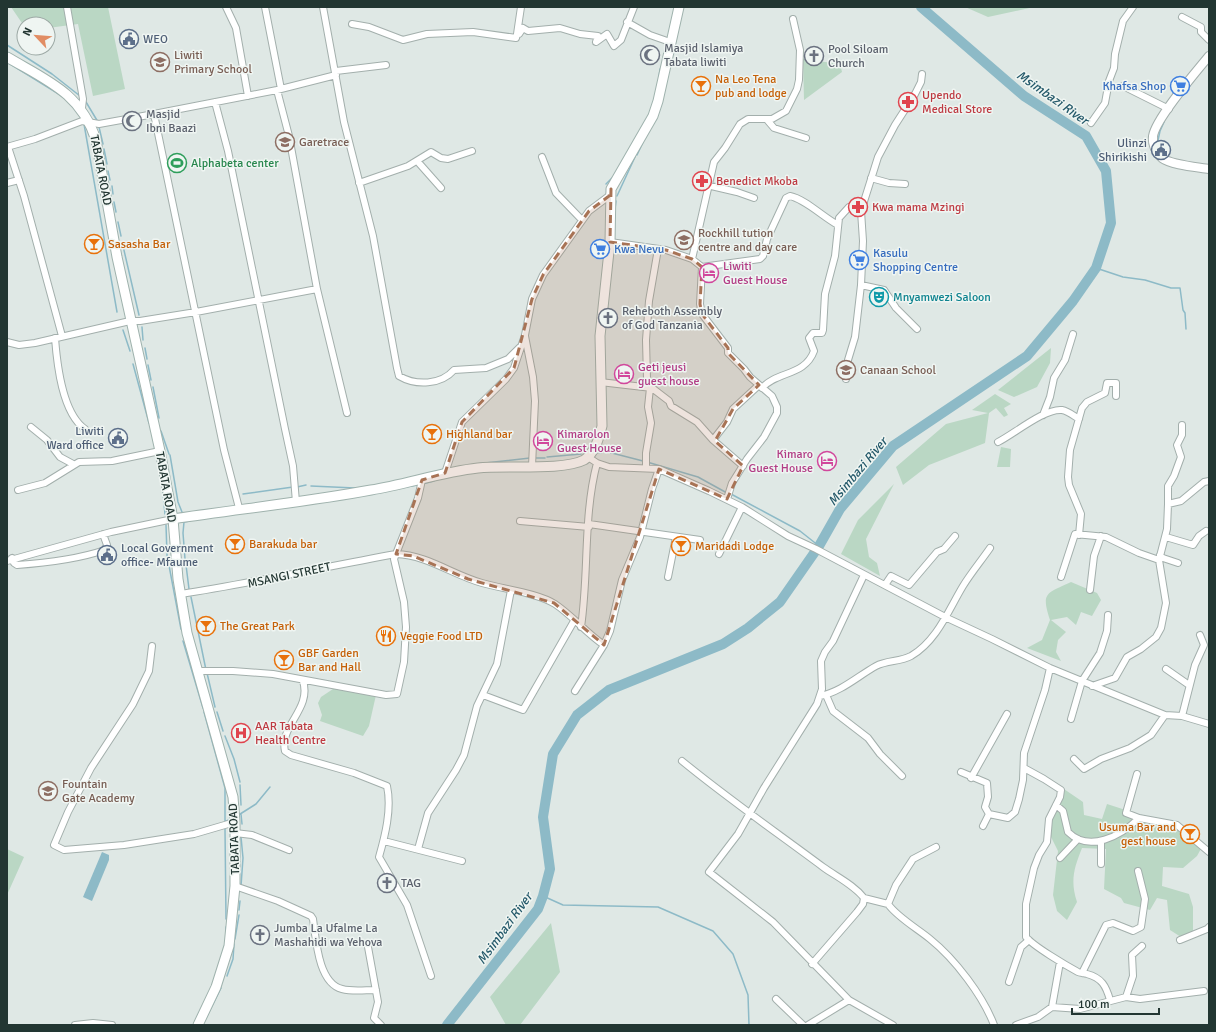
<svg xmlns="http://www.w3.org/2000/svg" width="1216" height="1032" font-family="Signika,sans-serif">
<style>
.green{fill:#bad7c4}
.water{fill:#8dbac7}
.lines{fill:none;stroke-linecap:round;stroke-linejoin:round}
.stream{stroke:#8dbac7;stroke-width:1.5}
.river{stroke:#8dbac7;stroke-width:10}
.minor-casing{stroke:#a3afac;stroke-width:8}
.tertiary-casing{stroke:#a3afac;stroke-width:10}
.secondary-casing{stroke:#9fb2ad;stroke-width:11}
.minor{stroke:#fff;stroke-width:6}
.tertiary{stroke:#fff;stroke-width:8}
.secondary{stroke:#fff;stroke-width:9}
.marked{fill:#a87355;fill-opacity:0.2;stroke:#a87355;stroke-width:3;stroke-dasharray:8 5;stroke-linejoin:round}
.labels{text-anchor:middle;stroke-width:3;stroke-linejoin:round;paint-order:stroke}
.service-label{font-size:12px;fill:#4e5e75;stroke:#eff5f2;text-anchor:start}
.worship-label{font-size:12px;fill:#5b616d;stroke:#eff5f2;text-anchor:start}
.education-label{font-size:12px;fill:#785e54;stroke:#eff5f2;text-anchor:start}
.food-label{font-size:12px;fill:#c56008;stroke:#eff5f2;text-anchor:start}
.shop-label{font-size:12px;fill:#366cbe;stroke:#eff5f2;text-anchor:start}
.health-label{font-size:12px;fill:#be3a42;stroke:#eff5f2;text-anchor:start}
.leisure-label{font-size:12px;fill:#27864d;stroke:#eff5f2;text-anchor:start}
.street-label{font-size:12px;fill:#223632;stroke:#eff5f2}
.hotel-label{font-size:12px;fill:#b23c85;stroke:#eff5f2;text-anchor:start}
.culture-label{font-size:12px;fill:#0d838f;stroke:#eff5f2;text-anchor:start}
.water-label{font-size:13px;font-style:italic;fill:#24596a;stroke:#eff5f2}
</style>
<rect width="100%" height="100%" fill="#dfe8e5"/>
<path class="green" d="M11,7H108L125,89L93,96L78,24L48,28V24H24V26Z
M965,7H1034L988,17Z
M803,59L840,64L842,72L804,100Z
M1051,348L1050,363L1037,387L1014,397L998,390Z
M995,394L1011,404L1004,408L1008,415L1004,417L996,408L989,413L985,443L929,465L903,485L896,467L946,424L988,413L972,410Z
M1001,447L1011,449L1010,467H997Z
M894,484L866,539L869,557L877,563L880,576L841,554L858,520Z
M1071,582L1097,593L1101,600L1092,616L1081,612L1076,625L1067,617L1051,620L1066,632L1058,640L1056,652L1061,661L1027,648L1042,640L1050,620C1041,592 1046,594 1071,582Z
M331,684L376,695L369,726L363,736L320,721L322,715L318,703L321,697L333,689Z
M1061,787L1083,802L1084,815L1102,819L1107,804L1141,815L1183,826L1203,845L1197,856L1183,868L1163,867L1162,886L1189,894L1193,907V933L1181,937L1170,930L1167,900L1157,898L1150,910L1124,903L1121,898L1104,889L1106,849L1082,848C1074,868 1070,881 1077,902L1067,920L1057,911L1053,895L1058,851L1049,833L1051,813Z
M7,849L24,857L7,895Z
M551,923L560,972L520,1025H506L490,997Z"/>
<path class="water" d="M102,852L109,855V860L92,901L83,897Z"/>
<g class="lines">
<path class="stream" d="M7,45L52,74L80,96
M664,55L666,43
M7,62L62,96
M659,77L660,69
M86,102L98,122
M84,124L117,312
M99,127L103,144
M1157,145L1160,131L1164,122
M104,149L107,164
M637,155L643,142
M108,171L110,180
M606,184L612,178
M112,186L113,194
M617,196L635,157
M114,202L116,212
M615,209L616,201
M118,222L121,236
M123,246L139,315
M1096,268L1123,277L1145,280L1171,288H1180L1183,310L1185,313L1186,329
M142,327L143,340
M123,330L130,351
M145,348L147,359
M133,364L149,423
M148,365L151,380
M153,387L159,418
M161,431L169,454
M596,452L601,453
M608,452L643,461
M170,455L178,502L182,512
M547,457L581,454
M535,458H545
M647,462L698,477L727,493
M476,464L530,458
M422,484L434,481
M311,486L355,488
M297,487L306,485
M405,487L418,485
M163,493L165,514
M243,494L293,487
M731,494L800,531L819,546
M166,525L167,555L181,629
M185,559L183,533L184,522L190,521
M186,565L189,589
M191,597L206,670
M183,641L203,708
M207,673L215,707
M204,712L225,788V822L232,818
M217,712L223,731
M225,736L234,759L240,782
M240,785L241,805
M241,814L242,824
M237,816L256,804L270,787
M225,829L226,919
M241,886L243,858L241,837
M543,896L563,905L658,907L713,931L733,954L748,995L749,1025
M239,910L240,901
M226,935V927
M235,939L239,915
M227,976L233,959L234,944
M205,1020L221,988"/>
<path class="river" d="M447,1025L538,909L543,896L550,869L543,817L553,754L577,715L609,690L723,644L748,628L780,602L819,546L840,509L893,446L1027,356L1073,301L1096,268L1111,223L1106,171L1086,136L1024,96L921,7"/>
<g class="minor-casing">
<path id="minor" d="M67,7L83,99L82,108
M226,7L236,28L248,96
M265,7L281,89
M323,7L344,122L373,236L397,368L399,376C416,386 441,385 454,370L486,368L508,359L522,345
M1182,17L1201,27V32L1209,40
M627,22L650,35L670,42
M352,24L369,27L403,40L427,34L473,32L516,38L517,34H519L523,28L528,31L560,28L580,34L598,36L596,42L607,34L614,46L621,40L634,7
M517,34L521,7
M336,71L386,65
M1123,86L1169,109
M277,90L289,136L317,289L347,413
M215,102L228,151L285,429L293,466L296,502
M154,114L224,450L239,508
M768,121L774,128L806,138
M1091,123L1105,103L1109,81L1114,68L1115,54L1123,21L1133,7
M7,147L35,139L82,121L99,124L154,114L277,90L336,75
M8,147L24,196L62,336
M542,157L556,193L582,220
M418,162L441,188
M871,178L889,183L905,184
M7,183L19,180
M359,183L408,166L431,152L441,158L448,159L472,151
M707,185L737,192L754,198
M610,242L666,250L692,259L702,267L760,259L763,256L767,239L786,198L790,196C805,199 823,217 838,225
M658,249L649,301L646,340L647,379L652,388L669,401L671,406L697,422L713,440L743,466
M692,259L714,162L725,148L740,124L748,119H772L786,111L797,89L799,80L800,50L793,19
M702,267L700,304L702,314L728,348V353L744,369L750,377L772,396L777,407V413L764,437L747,459L732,483L727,499
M861,285L884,290L896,308L917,329
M525,336L533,377L535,401L532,466
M55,338C57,364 62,413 85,429
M7,342L19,345L35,343L130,321H140L196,312L317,289
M846,379L848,360L855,337L861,285L863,241L861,211L878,157L895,125L915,94L921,82L922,74
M600,382L652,388
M762,388C777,371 805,376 814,351L809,338L813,333H822L823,330L825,294L835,256L839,218L849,207L861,211
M1043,415L1050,397L1054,378L1065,360L1073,334
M31,427L47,440L60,457L73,464
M713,440L727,422L733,409L759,385
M998,442C1014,434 1045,408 1062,410C1068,411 1074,416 1079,419
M588,457L597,463L609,467L659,469L709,491L742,507L788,536L816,549L947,618L992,639L1050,668L1165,715L1182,716L1209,724
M646,468V453L651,423L648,407L650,388
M445,473L462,422L506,379L514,368L525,335L532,299L543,275L589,211L609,196L610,193
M18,490L45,483L79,462L112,461L160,451
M1168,504V486L1174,476L1181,457L1177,445L1182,435V425
M520,521L589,527
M589,524L700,540
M1079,535L1081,514L1069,485L1068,477L1070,450L1082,408L1087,402L1105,393L1107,383H1116V396
M1166,537L1193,545L1199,536L1206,531
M719,554L742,507
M1160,555L1163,558L1178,563
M12,558L14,563L17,565C46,563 78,559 105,550L107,545L103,534
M7,561L111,532L173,519
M864,575L833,641L825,652L821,661L822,689L817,704L764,788L738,834L709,872L773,922L849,1000L893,1025
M668,577L676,537
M1061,577L1075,534L1106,537L1139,553L1159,560
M885,585L891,576L909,585L937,552L944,549L955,536
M1090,590L1094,556L1101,536
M181,594C253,583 324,567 396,554C427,555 453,575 482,583C503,589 538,593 555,604C573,616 586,633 604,645
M581,627C589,573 583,516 597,463
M152,646L149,671L133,704L91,768L68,812L54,845L64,850L124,845L194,834L235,822
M1166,669L1189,685
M198,671H233L273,674L386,695L397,694L404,662L406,627L404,602L394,559L418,498L422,480
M303,681C312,709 279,726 285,751L291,755L354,773L387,786C392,809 385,836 379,857L407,905L431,976
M1092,686L1115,678L1127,657L1141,649L1156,637L1161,628L1166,603L1159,560L1167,529L1168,504L1181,501L1204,482L1209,481
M575,691L604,645L610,631L622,580L640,537L652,489L659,469
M483,695L523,710L574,621
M826,695L833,711L868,738L880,754L902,776
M820,696C841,692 858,676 876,666C887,660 900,662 911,656C937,641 949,609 963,586C971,573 981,561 990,548
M1182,716L1195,665L1204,645L1200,635
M1071,719L1082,681L1100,653L1107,631L1108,615
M1074,759L1084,769L1101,759L1130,748L1151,735L1165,715
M682,761C727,798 776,832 823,867C837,877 854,885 864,898L863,904L857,912L812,964
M1024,768L1044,779L1061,790L1060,797L1049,819L1047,842L1039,855L1034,868L1026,904V937C1033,946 1067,966 1078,972C1080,973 1084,973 1087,974C1102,978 1106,986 1110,1000
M961,772L987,783L988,797L985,807L989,814
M1137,774L1126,813L1139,818
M971,778L1007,714
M1056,805L1063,811L1068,832C1089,853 1121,836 1139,818L1177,825L1209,852
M983,826L989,814L1008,818L1015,812L1019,799L1023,780L1024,753L1045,690L1050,668
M235,833L252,835L289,850
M384,841L462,861
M936,847L913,859L896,885L888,904C897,917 918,929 930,939C955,959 983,996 994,1025
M418,849L428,813L456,770L464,755L477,706L497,664L511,590
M1060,858L1078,839
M1101,864V841
M235,886L278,901L311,916L313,919C316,939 318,983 342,989C353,992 365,990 376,990
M864,898L888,904
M1180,940L1207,929L1209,927
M368,947L378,1002L374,1018L381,1025
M1082,973L1106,925L1113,923L1133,931L1141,927L1145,899L1138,871
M1009,982L1021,947L1029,940
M1126,997L1133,976L1132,955L1142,946
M776,999L803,1025
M1052,1007L1060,962
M75,1025L93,1023L112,1025
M808,1025L849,1000
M1016,1025L1038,1017L1052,1007L1080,1009L1126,997L1140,999L1204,991"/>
</g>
<g class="tertiary-casing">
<path id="tertiary" d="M1209,56C1196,72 1156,118 1153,136C1152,144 1156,153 1162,158C1171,165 1197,167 1209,169"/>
</g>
<g class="secondary-casing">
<path id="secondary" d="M7,57C46,80 81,93 96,140L117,257L160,451L173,519L178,579L187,633L233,797L235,822V886L229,946L216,987L198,1025
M173,519C239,509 306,502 371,490C407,484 442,472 478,468C505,465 563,471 584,460C595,453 599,438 602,426L600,336L610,242L611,189L653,116L658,101L679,7"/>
</g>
<use href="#minor" class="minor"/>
<use href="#tertiary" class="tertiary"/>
<use href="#secondary" class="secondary"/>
</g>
<path class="marked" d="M611,189L610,242L666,250L692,259L702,267L700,304L702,314L728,348V353L759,385L733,409L715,441L743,466L727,499L659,469L604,645L554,603L468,579L413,556L396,554L422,480L445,473L462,422L514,368L532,299L543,275L589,211L609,196Z"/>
<defs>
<g id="civic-ring" transform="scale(1)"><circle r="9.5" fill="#eff5f2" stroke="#5c6f8a" stroke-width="1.5"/><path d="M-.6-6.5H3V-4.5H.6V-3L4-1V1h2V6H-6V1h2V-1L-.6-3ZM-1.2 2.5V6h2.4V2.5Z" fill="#5c6f8a"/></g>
<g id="mosque-ring" transform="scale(1)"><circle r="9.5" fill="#eff5f2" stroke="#6b7280" stroke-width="1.5"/><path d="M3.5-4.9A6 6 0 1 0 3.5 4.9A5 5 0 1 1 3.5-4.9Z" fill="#6b7280"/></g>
<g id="church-ring" transform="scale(1)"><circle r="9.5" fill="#eff5f2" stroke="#6b7280" stroke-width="1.5"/><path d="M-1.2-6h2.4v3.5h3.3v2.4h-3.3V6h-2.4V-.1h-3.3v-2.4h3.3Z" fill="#6b7280"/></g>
<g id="school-ring" transform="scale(1)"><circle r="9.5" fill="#eff5f2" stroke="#8d6e63" stroke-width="1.5"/><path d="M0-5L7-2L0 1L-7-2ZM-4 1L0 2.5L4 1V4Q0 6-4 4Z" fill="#8d6e63"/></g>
<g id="bar-ring" transform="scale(1)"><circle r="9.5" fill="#eff5f2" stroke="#e8710a" stroke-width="1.5"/><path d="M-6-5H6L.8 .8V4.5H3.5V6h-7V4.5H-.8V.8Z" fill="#e8710a"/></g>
<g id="supermarket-ring" transform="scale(1)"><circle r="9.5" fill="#eff5f2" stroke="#3f7fe0" stroke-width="1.5"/><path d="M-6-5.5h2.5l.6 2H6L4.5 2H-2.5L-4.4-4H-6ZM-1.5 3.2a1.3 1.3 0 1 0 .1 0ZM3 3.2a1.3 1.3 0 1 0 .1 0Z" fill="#3f7fe0"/></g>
<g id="pharmacy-ring" transform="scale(1)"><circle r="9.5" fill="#eff5f2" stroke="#e0444e" stroke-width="1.5"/><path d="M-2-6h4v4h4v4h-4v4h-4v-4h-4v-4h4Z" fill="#e0444e"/></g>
<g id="stadium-ring" transform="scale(1)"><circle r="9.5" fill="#eff5f2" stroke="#2e9e5b" stroke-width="1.5"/><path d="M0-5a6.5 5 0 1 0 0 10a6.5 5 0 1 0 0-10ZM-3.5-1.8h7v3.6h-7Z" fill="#2e9e5b"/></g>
<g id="hotel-ring" transform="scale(1)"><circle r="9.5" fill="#eff5f2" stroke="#d1479c" stroke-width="1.5"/><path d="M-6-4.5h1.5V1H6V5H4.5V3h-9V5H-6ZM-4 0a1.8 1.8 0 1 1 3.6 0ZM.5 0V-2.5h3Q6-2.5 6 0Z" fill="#d1479c"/></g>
<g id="theatre-ring" transform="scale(1)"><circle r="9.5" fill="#eff5f2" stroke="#0f9aa8" stroke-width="1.5"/><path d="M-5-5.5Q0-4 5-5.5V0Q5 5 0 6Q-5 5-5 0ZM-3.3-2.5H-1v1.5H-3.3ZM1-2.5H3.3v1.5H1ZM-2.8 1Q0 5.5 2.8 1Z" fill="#0f9aa8"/></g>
<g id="restaurant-ring" transform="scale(1)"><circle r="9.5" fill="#eff5f2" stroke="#e8710a" stroke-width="1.5"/><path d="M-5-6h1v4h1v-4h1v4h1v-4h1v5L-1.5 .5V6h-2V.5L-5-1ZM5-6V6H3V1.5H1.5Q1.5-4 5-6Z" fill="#e8710a"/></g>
<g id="hospital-ring" transform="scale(1)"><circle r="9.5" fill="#eff5f2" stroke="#e0444e" stroke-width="1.5"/><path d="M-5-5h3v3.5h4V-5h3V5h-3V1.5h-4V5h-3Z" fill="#e0444e"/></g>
</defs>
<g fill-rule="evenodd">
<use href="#civic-ring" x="129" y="39"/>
<use href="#mosque-ring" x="650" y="55"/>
<use href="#church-ring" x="814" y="56"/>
<use href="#school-ring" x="160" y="62"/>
<use href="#bar-ring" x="701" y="86"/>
<use href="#supermarket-ring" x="1180" y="86"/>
<use href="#pharmacy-ring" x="908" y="102"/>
<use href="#mosque-ring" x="132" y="121"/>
<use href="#school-ring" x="285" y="142"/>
<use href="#civic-ring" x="1161" y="150"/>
<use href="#stadium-ring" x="177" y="163"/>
<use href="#pharmacy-ring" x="702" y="181"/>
<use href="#pharmacy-ring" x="858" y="207"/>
<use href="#school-ring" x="684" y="240"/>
<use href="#bar-ring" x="94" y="244"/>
<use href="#supermarket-ring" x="600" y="249"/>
<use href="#supermarket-ring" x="859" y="260"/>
<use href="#hotel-ring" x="709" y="273"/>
<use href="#theatre-ring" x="879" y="297"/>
<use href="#church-ring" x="608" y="318"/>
<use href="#school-ring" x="846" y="370"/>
<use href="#hotel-ring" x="624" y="374"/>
<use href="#bar-ring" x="432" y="434"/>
<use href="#civic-ring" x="118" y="438"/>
<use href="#hotel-ring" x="543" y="441"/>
<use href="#hotel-ring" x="827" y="461"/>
<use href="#bar-ring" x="235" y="544"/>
<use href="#bar-ring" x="681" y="546"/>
<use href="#civic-ring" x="107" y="555"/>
<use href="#bar-ring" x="206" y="626"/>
<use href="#restaurant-ring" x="386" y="636"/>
<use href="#bar-ring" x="284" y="660"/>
<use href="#hospital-ring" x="241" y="733"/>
<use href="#school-ring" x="48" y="791"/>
<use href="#bar-ring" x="1190" y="834"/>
<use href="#church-ring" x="387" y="883"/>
<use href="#church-ring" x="260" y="935"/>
</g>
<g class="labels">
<g class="service-label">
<text x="143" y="43">WEO</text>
<text x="1147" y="147" text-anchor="end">Ulinzi<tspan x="1147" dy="14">Shirikishi</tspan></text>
<text x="104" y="435" text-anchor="end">Liwiti<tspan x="104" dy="14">Ward office</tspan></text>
<text x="121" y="552">Local Government<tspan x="121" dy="14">office- Mfaume</tspan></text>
</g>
<g class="worship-label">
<text x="664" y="52">Masjid Islamiya<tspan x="664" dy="14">Tabata liwiti</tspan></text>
<text x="828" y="53">Pool Siloam<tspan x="828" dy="14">Church</tspan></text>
<text x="146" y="118">Masjid<tspan x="146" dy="14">Ibni Baazi</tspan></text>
<text x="622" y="315">Reheboth Assembly<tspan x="622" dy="14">of God Tanzania</tspan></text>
<text x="401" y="887">TAG</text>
<text x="274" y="932">Jumba La Ufalme La<tspan x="274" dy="14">Mashahidi wa Yehova</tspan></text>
</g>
<g class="education-label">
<text x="174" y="59">Liwiti<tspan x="174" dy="14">Primary School</tspan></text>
<text x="299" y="146">Garetrace</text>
<text x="698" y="237">Rockhill tution<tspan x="698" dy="14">centre and day care</tspan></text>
<text x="860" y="374">Canaan School</text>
<text x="62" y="788">Fountain<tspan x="62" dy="14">Gate Academy</tspan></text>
</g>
<g class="food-label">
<text x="715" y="83">Na Leo Tena<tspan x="715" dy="14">pub and lodge</tspan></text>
<text x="108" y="248">Sasasha Bar</text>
<text x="446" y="438">Highland bar</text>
<text x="249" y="548">Barakuda bar</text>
<text x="695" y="550">Maridadi Lodge</text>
<text x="220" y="630">The Great Park</text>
<text x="400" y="640">Veggie Food LTD</text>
<text x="298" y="657">GBF Garden<tspan x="298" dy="14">Bar and Hall</tspan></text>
<text x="1176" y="831" text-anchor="end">Usuma Bar and<tspan x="1176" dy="14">gest house</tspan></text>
</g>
<g class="shop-label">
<text x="1166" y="90" text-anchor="end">Khafsa Shop</text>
<text x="614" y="253">Kwa Nevu</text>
<text x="873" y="257">Kasulu<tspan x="873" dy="14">Shopping Centre</tspan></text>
</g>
<g class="health-label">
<text x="922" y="99">Upendo<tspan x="922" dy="14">Medical Store</tspan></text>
<text x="716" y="185">Benedict Mkoba</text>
<text x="872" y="211">Kwa mama Mzingi</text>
<text x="255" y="730">AAR Tabata<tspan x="255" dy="14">Health Centre</tspan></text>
</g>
<g class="leisure-label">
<text x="191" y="167">Alphabeta center</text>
</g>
<g class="street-label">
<text transform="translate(101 170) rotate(79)" y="4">TABATA ROAD</text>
<text transform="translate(166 487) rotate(80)" y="4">TABATA ROAD</text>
<text transform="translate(289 575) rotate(-12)" y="4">MSANGI STREET</text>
<text transform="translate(234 839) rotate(-92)" y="4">TABATA ROAD</text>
</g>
<g class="hotel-label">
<text x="723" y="270">Liwiti<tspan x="723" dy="14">Guest House</tspan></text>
<text x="638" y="371">Geti jeusi<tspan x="638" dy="14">guest house</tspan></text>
<text x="557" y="438">Kimarolon<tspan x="557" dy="14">Guest House</tspan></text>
<text x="813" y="458" text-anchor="end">Kimaro<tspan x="813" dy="14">Guest House</tspan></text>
</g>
<g class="culture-label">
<text x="893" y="301">Mnyamwezi Saloon</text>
</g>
<g class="water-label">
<text transform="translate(1053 97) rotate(35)" y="5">Msimbazi River</text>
<text transform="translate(857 471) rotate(-50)" y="5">Msimbazi River</text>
<text transform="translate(504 928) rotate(-54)" y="5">Msimbazi River</text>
</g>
</g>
<rect width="1216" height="1032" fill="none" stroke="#223632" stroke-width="16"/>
<g transform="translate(36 36) rotate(296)"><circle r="19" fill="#eff5f2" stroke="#9da9a5"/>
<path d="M0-3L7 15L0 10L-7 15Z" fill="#e18d64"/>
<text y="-6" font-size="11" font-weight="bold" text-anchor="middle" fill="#223632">N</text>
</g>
<path d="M1072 1008v6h87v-6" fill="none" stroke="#223632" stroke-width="2"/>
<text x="1078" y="1008" font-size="12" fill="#223632" stroke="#eff5f2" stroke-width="3" paint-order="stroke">100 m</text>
</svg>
